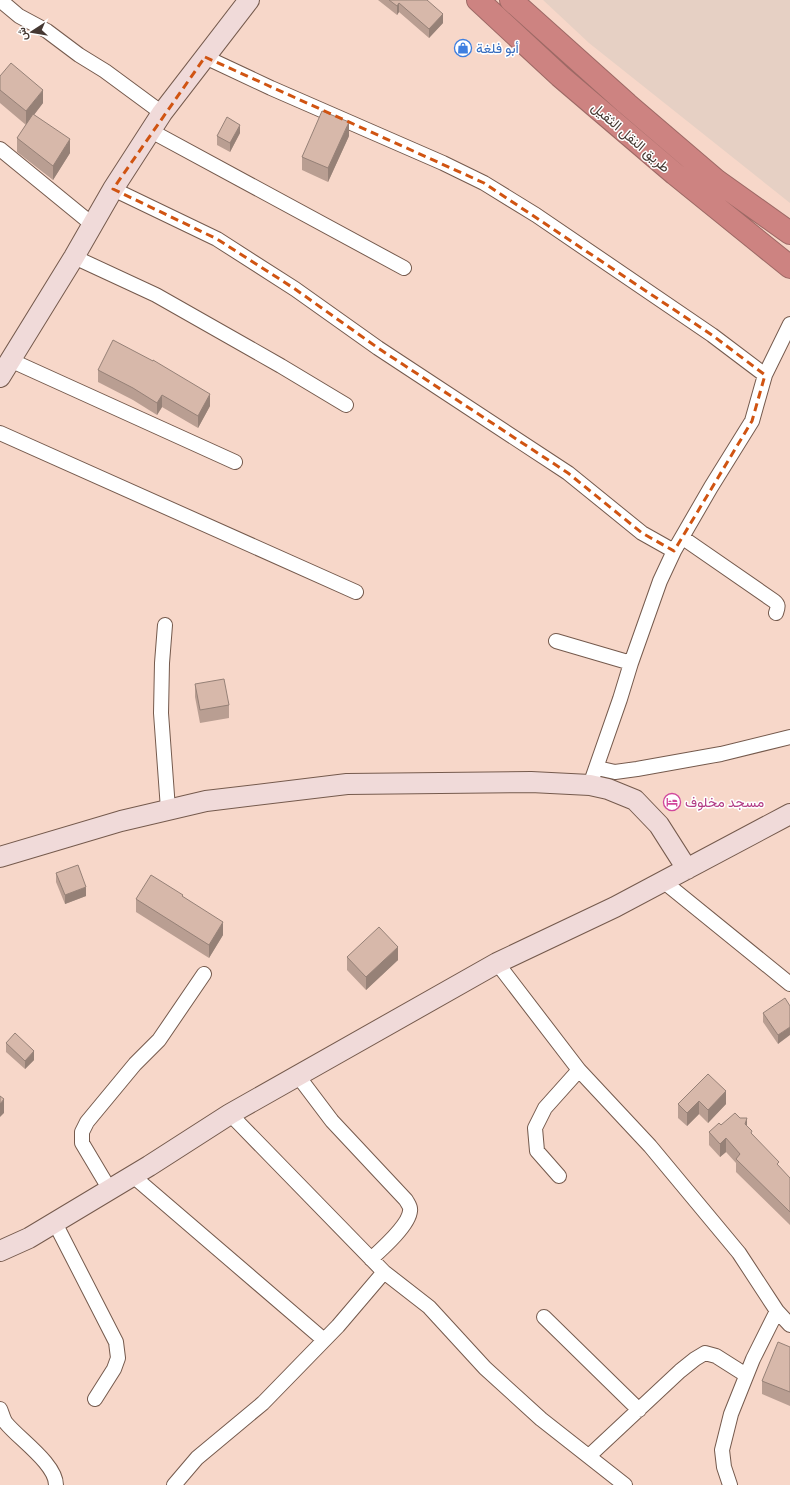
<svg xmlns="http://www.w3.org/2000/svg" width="790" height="1485" font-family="'Titillium Web',Vazirmatn,sans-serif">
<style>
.industrial{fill:#e6d0c4}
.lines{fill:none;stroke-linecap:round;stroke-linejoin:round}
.street-casing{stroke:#755a4d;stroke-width:16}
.secondary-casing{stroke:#755a4d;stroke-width:22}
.highway-casing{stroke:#9d6965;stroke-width:24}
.street{stroke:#fff;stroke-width:14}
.secondary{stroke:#f0dad9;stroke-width:20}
.highway{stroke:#cd8381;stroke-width:22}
.wall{fill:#b99e92}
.shaded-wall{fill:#968177}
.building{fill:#d7b8aa;stroke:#968177}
.marked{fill:none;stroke:#d05412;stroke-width:3;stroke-dasharray:8 5;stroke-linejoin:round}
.labels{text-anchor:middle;stroke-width:3;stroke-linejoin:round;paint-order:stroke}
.shop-label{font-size:14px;fill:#366cbe;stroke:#fff;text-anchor:start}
.street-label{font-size:14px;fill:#453832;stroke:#fff}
.hotel-label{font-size:14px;fill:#b23c85;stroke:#fff;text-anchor:start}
</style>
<rect width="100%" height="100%" fill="#f7d7c9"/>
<path class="industrial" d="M543,0H790V203L589,43Z"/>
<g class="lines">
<g class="street-casing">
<path id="street" d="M0,0L19,16L47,31L79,55L105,71L162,113
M205,57L271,88L443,163L484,183L536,215L712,335L765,375
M151,131L404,268
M0,149L93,225
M113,189L217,239L295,289L378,348L568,473L642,533L674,551
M74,257L156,295L281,366L346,405
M10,360L235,462
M0,433L356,592
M683,538L774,601C779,605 778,607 776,613
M165,625L162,663L161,713L168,809
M556,641L631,663
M597,768L615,772L637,769L721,754L790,737
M590,785L620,699L631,663L660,581L674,551L711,487L752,421L765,375L790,324
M663,881L790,984
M497,963L579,1070L650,1146L739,1253L777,1311L790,1325
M298,1076L332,1121L406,1200C408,1204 411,1207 410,1211C409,1225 382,1249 371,1259
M133,1176L324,1340
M559,1176L537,1151L535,1128L545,1108L579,1070
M110,1190L82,1143V1132L87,1122L135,1064L159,1040L204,974
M55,1223L116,1342L118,1358L114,1369L95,1399
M384,1272L429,1307L485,1368L541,1419L625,1485
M544,1317L639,1410
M0,1409C2,1413 3,1419 6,1423C19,1439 56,1464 56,1485
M589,1456L680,1371L695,1359L705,1353L716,1356L746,1375
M174,1485L197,1458L263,1403L338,1326L384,1272L230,1114
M730,1485L724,1467L722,1450L731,1414L753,1359L777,1311"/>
</g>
<g class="secondary-casing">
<path id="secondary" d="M0,377L74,257L113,189L162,113L249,0
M0,857L121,821L206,801L347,784L531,782L590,785L608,789L635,800L659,825L687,869
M0,1251L29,1238L149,1166L230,1114L497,963L615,907L790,814"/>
</g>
<g class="highway-casing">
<path id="highway" d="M478,0L560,76L675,174L790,267
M511,0L627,104L717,181L790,233"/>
</g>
<use href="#street" class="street"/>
<use href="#secondary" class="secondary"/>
<use href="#highway" class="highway"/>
</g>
<path class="wall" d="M378,0H427L443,23L429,38L399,12L397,15Z
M0,76L43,103L34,115L70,153L53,180L17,152V138L26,125L0,103Z
M240,133L230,152L217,145V136Z
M349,136L328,182L302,170V157Z
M153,361L210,406L198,428L162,407L157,415L133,400L98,382V370Z
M195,684L229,705V718L200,723L195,697Z
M56,873L86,896L65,904L56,882Z
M183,897L223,935L209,958L136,912V899Z
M347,957L398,960L366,990L347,970Z
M790,1006L778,1044L763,1022V1013Z
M6,1043L34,1060L25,1069L6,1052Z
M708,1074L726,1104L708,1123L699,1114L687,1126L678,1118V1104Z
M721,1125L747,1126L752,1134L779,1167L790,1178V1225L736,1172V1163L726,1152L720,1157L709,1145V1132Z
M790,1347V1406L762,1394V1381Z"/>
<path class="shaded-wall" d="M399,3V12L397,15V6Z
M443,14V23L429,38V29Z
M43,90V103L26,125V111Z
M349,122V136L328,182V168Z
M240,125V133L230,152V143Z
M70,139V153L53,180V166Z
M210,394V406L198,428V416Z
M162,395V407L157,415V403Z
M86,887V896L65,904V895Z
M223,922V935L209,958V945Z
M398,947V960L366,990V977Z
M790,1027V1035L778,1044V1035Z
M34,1051V1060L25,1069V1061Z
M726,1091V1104L708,1123V1110Z
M4,1099V1113L0,1117V1104Z
M699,1101V1114L687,1126V1113Z
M747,1118V1131L745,1124Z
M726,1138V1152L720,1157V1144Z"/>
<path class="building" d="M389,0H427L443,14L429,29L399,3L397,6Z
M11,63L43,90L26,111L0,90V76Z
M322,111L349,122L328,168L302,157Z
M33,114L70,139L53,166L17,138Z
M227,117L240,125L230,143L217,136Z
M113,340L153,361V360L210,394L198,416L162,395L157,403L133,388L98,370Z
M224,679L229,705L200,710L195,684Z
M78,865L86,887L65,895L56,873Z
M151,875L183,895L182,896L223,922L209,945L136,899Z
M379,927L398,947L366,977L347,957Z
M785,998L790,1006V1027L778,1035L763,1013Z
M15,1033L34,1051L25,1061L6,1043Z
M708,1074L726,1091L708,1110L699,1101L687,1113L678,1104Z
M0,1096L4,1099L0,1104Z
M735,1113L740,1118H747L745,1124L752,1131L751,1133L779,1162L777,1164L790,1178V1212L736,1159L740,1154L726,1138L720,1144L709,1132L719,1123L721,1125Z
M778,1342L790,1347V1392L762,1381Z"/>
<path class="marked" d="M205,57L484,183L712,335L765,375L752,421L674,551L642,533L568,473L378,348L295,289L217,239L113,189Z"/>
<defs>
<g id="shop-ring" transform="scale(0.9)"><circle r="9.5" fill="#fff" stroke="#3f7fe0" stroke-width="1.5"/><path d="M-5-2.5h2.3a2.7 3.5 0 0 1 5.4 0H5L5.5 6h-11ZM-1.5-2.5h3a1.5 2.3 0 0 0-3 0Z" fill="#3f7fe0"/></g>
<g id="hotel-ring" transform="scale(0.9)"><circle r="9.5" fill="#fff" stroke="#d1479c" stroke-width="1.5"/><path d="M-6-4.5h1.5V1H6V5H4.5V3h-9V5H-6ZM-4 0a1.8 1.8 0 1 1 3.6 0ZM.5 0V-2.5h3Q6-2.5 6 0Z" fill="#d1479c"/></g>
</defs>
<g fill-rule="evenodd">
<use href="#shop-ring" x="463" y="48"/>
<use href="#hotel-ring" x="672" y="802"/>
</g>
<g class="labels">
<g class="shop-label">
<text x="476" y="53">أبو فلغة</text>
</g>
<g class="street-label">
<text transform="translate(631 137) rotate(41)" y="5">طريق النقل الثقيل</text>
</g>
<g class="hotel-label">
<text x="685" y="807">مسجد مخلوف</text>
</g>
</g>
<g transform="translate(32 32) rotate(258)" stroke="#ffffff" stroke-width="3" paint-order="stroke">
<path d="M0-3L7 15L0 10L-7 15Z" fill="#453832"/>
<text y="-6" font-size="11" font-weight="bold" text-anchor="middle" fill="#453832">ش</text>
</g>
</svg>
